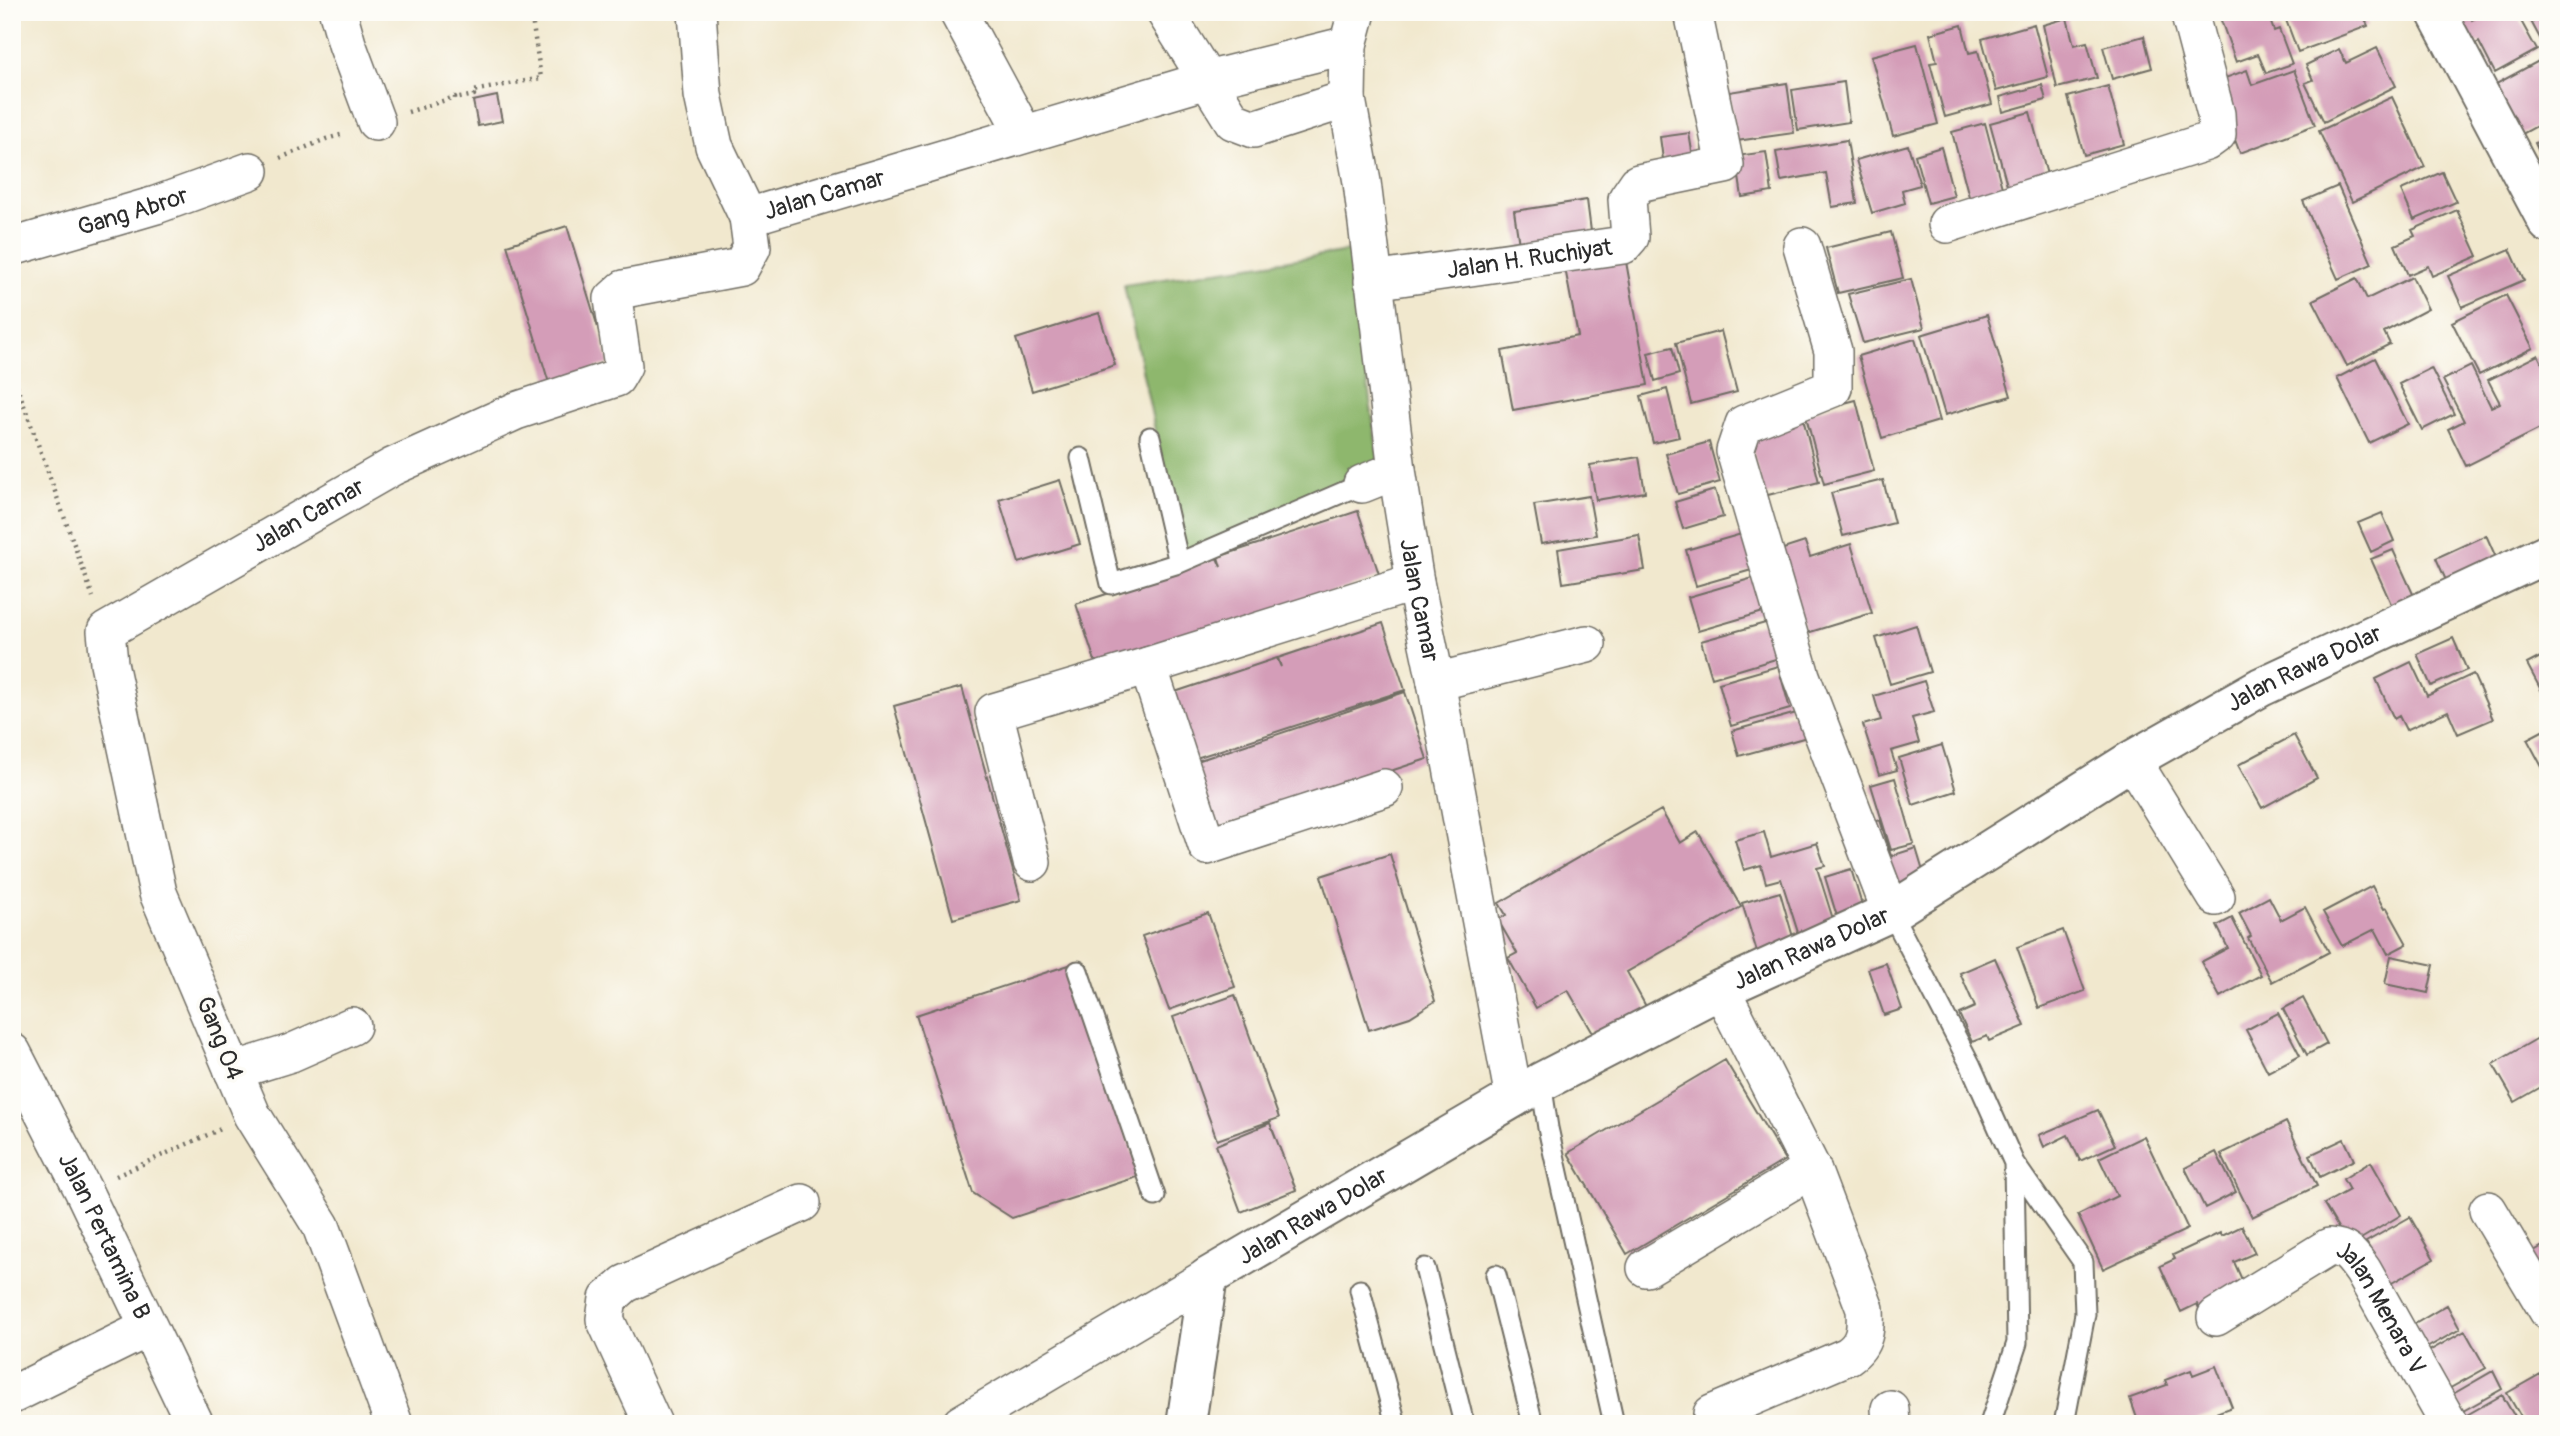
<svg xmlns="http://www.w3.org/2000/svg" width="2560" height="1436" font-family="Pangolin,sans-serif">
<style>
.forest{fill:#8eb76d;stroke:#5c714c;stroke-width:2}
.building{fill:#d49db8}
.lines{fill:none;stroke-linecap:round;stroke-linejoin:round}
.service-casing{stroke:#706d64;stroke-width:23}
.minor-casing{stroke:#706d64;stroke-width:40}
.tertiary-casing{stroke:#706d64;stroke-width:42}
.secondary-casing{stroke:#706d64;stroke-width:42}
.path{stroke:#706d64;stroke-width:4.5;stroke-dasharray:2 5;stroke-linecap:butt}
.service{stroke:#fff;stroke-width:19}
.minor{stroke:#fff;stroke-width:37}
.tertiary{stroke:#fff;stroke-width:38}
.secondary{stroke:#fff;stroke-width:38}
.labels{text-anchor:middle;stroke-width:7;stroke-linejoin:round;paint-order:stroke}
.street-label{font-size:24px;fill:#2b2b2b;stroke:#fdfcf7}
</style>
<rect width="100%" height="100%" fill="#fdfcf7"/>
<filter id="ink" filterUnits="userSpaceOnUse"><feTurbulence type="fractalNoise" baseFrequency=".0143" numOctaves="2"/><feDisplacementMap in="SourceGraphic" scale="14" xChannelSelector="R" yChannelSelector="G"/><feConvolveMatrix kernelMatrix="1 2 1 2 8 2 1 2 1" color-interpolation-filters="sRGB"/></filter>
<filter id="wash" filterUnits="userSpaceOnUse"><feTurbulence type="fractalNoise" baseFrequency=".00686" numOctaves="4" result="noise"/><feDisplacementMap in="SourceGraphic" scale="28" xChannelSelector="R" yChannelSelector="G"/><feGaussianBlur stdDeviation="1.57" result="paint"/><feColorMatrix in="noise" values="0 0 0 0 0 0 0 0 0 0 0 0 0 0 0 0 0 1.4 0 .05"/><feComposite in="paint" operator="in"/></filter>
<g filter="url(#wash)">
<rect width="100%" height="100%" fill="#f1e8ce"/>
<path class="forest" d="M1349,251L1379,464L1182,556L1124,285Z"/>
<g id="blocks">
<path class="building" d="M2218,12H2267L2274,31L2279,29L2292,64L2266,73L2258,54L2236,62Z
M2283,12H2362L2368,26L2298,52Z
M2441,12H2468L2472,20L2487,12H2516L2537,50L2495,73L2479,42L2460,52Z
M2526,12H2548V39L2542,42Z
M2067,18L2074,45L2087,42L2097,78L2057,88L2043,25Z
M2034,24L2048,77L1996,91L1982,39Z
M1962,25L1969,53L1978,51L1992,104L1945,117L1930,63L1937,62L1930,34Z
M2144,36L2152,68L2112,79L2103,47Z
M1917,44L1938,124L1893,136L1871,56Z
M2377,48L2396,86L2324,122L2305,83L2313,80L2306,65L2339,49L2346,63Z
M2548,56V120L2515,138L2483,91Z
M2247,70L2252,85L2294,70L2315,125L2240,153L2219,97L2230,94L2225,78Z
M1844,82L1849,122L1798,130L1792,90Z
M1787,83L1794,133L1736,141L1729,92Z
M2042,85L2046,100L2003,112L2000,97Z
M2108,86L2124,144L2084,155L2068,97Z
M497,96L502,121L478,126L473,101Z
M2392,97L2425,167L2352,202L2319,131Z
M2030,112L2049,182L2009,192L1990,123Z
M1985,123L2005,199L1972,208L1952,132Z
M1689,133L1695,169L1665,174L1660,137Z
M2548,137V172L2535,143Z
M1847,140L1857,203L1832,207L1826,173L1781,181L1776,152Z
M1908,145L1920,185L1902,190L1905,203L1872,213L1856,160Z
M1941,147L1954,196L1928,203L1915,155Z
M1766,152L1772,192L1742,197L1736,156Z
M2442,172L2456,202L2414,220L2401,190Z
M2338,186L2372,264L2338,279L2303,201Z
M1587,200L1593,247L1521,258L1514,211Z
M2457,210L2478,256L2432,276L2428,266L2408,275L2395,245L2415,236L2412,230Z
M567,226L609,364L549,383L507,245Z
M1891,232L1903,278L1838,293L1826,248Z
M2510,249L2524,280L2462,307L2448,276Z
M1625,256L1648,385L1513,410L1502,351L1578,336L1565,268Z
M2412,277L2428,309L2384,332L2390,344L2347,366L2313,300L2357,278L2367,299Z
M1911,279L1924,328L1863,343L1848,294Z
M2506,295L2533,348L2479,375L2452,322Z
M1099,313L1115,365L1032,391L1016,339Z
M1987,315L2011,396L1945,415L1921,335Z
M1721,331L1737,392L1691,404L1676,343Z
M1915,339L1939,421L1882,438L1858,356Z
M1672,347L1679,374L1655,381L1648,353Z
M2538,355L2548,375V389L2542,392L2548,404V425L2466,466L2448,429L2464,421L2443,380L2471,366L2491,407L2500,403L2488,380Z
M2375,358L2408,424L2369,443L2337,378Z
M2431,368L2454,414L2422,430L2399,384Z
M1667,389L1679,437L1653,443L1641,396Z
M1856,400L1874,471L1824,484L1805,413Z
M1803,418L1819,482L1764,496L1748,432Z
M1709,442L1720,482L1678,494L1666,454Z
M1639,457L1645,492L1596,500L1590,465Z
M1060,480L1080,544L1019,563L999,499Z
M1883,480L1894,523L1843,536L1831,493Z
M1715,490L1723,517L1683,529L1675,502Z
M1589,496L1596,535L1541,544L1534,505Z
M1358,511L1380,577L1098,670L1076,604L1217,558L1221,567L1218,557Z
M2382,513L2394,541L2371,552L2358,523Z
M1745,533L1755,569L1696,586L1686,550Z
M1639,535L1645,570L1563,583L1558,549Z
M2486,535L2502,571L2452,594L2436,558Z
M1805,542L1810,557L1851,544L1872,613L1807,633L1771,553Z
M2393,550L2414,596L2392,606L2371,559Z
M1760,576L1770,610L1698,631L1688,597Z
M1769,622L1779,658L1712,678L1701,641Z
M1383,623L1405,690L1193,759L1172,693L1277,658L1281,667L1278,658Z
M1916,625L1930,672L1890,684L1876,638Z
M2453,638L2467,670L2431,686L2417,654Z
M2548,653V703L2527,664Z
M2411,662L2427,696L2473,674L2493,719L2458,734L2448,711L2406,730L2399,716L2394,719L2376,679Z
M1778,666L1790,709L1731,726L1719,683Z
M1924,681L1934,712L1912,718L1919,743L1891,751L1897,770L1879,775L1863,725L1881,720L1874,696Z
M962,687L1021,900L953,919L894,706Z
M1405,692L1427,759L1216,828L1194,762Z
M1800,712L1807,737L1739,756L1732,731Z
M2548,728V778L2527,739Z
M2294,735L2317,778L2262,808L2238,765Z
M1942,745L1956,791L1913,805L1899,758Z
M1895,778L1914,844L1891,850L1871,785Z
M1661,810L1680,843L1698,832L1741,907L1627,972L1649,1012L1598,1042L1568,990L1536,1008L1508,958L1517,953L1498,920L1506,915L1499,903Z
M1880,820L1891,856L1916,848L1928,888L1890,900L1863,826Z
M1764,832L1771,857L1817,843L1825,866L1817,868L1837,932L1801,942L1781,879L1766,883L1761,865L1744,870L1735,840Z
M1390,854L1435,1001L1410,1017L1369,1030L1321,876Z
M1851,869L1865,915L1839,923L1825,877Z
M2372,886L2384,909L2387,908L2407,944L2388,954L2375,929L2342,946L2323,912Z
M1780,892L1795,944L1758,955L1742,903Z
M2269,897L2281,920L2305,907L2329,952L2272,982L2248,938L2251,936L2239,913Z
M1208,913L1235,987L1169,1010L1142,936Z
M2232,918L2261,975L2220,997L2201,962L2228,948L2217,926Z
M2063,930L2085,991L2039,1008L2017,947Z
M2391,956L2434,965L2428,993L2385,984Z
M1995,958L2025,1026L1989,1041L1987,1036L1972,1042L1959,1014L1975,1007L1960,973Z
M1886,963L1902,1009L1884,1015L1868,969Z
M1072,964L1140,1176L1012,1218L973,1193L916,1015Z
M1235,995L1279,1118L1217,1140L1173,1017Z
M2303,998L2327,1044L2307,1055L2283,1009Z
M2278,1013L2300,1055L2268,1072L2246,1030Z
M2538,1038L2548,1056V1083L2515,1102L2493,1064Z
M1725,1060L1785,1160L1627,1254L1568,1153Z
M2098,1110L2115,1145L2080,1161L2068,1135L2044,1147L2039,1135Z
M2286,1122L2317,1186L2252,1217L2221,1154Z
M1270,1123L1296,1190L1241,1212L1216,1145Z
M2144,1136L2188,1229L2103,1269L2078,1215L2117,1196L2099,1158Z
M2344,1139L2354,1160L2320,1177L2310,1155Z
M2216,1152L2236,1192L2205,1208L2185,1168Z
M2371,1162L2401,1215L2349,1246L2324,1204L2349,1190L2343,1179Z
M2410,1217L2434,1259L2390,1284L2366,1242Z
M2242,1226L2255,1253L2234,1262L2249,1295L2203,1317L2197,1304L2181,1312L2160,1266L2175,1259L2173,1255L2220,1233L2222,1236Z
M2548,1243V1292L2527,1255Z
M2447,1305L2460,1329L2416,1354L2403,1331Z
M2465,1331L2486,1368L2436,1396L2415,1359Z
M2216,1366L2232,1407L2187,1424H2139L2130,1398L2167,1385L2165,1380L2191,1370L2193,1375Z
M2493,1371L2502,1389L2463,1411L2453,1394Z
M2546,1371L2548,1375V1415L2532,1424H2525L2507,1393Z
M2502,1395L2519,1424H2451Z"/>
</g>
</g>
<g filter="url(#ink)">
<use href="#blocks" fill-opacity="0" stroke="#706d64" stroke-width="2"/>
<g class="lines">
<g class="service-casing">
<path id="service" d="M1150,437L1179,563
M1081,458L1111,584L1179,563L1362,484
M1891,912L1971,1066L2014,1163L2083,1262L2085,1314L2064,1424
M1078,971L1155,1196
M1541,1082L1548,1128L1614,1424
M1425,1268L1464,1424
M1496,1275L1533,1424
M1360,1290L1396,1424
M1990,1424L2017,1343L2014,1163"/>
</g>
<g class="minor-casing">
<g id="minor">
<path d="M338,12L347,44L376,122"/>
<path id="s1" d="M697,12L703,95L714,146L748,217L1207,80L1348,45"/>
<path d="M958,12L1024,134"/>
<path d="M1165,12L1233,121L1254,129L1347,99"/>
<path id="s2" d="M1357,12L1348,45L1347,99L1362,182L1397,470L1415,582L1436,682L1514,1098"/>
<path d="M1947,224L2206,142L2217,134L2216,114L2189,12"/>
<path d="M1802,246L1833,351V388L1744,424L1735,451L1801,676L1891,912"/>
<path id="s3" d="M12,247L156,205L250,171"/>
<path id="s4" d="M1373,281L1623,245L1630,237L1627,199L1638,183L1725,165L1693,12"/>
<path d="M1362,484L1397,470"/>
<path d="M1148,666L1207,846L1384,788"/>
<path d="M1436,682L1587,644"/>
<path d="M2132,760L2216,897"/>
<path d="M1032,862L994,712L1148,666L1415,582"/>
<path id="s5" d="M12,1052L83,1190L195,1424"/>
<path d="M233,1071L291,1053L352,1026"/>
<path d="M2488,1210L2548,1311"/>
<path d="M1646,1268L1812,1169"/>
<path id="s6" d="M2216,1317L2329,1247C2348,1248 2352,1256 2363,1271L2449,1424"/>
<path d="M12,1395L148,1328"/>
<path d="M1890,1409L1891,1424"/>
<path d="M1712,1414L1848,1356C1866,1344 1866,1328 1865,1309L1812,1169L1721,989"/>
<path id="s7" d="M394,1424L321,1226L252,1115L158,893L109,663L106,631L392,467L516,411L616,378L623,366L613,299L624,289L741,267L752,247L748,217"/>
<path d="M653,1424L605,1319L608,1299L625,1284L802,1203"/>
<path d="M961,1424L1208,1277"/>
</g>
</g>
<g class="tertiary-casing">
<g id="tertiary">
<path id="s8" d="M1186,1424L1208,1277L1541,1082L1721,989L1891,912L2132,760L2261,687L2548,553"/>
</g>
</g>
<g class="secondary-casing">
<path id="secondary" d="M2436,12L2548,223"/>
</g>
<path class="path" d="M408,112L455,97V99L474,95L473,91L541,78L532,19L589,12
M280,158L326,139L344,134
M12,372L93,597
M116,1176L223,1128"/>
<use href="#service" class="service"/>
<use href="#minor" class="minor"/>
<use href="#tertiary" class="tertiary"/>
<use href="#secondary" class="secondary"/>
</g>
</g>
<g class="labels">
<g class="street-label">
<text dy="8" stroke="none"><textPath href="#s1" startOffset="294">Jalan Camar</textPath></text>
<text dy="8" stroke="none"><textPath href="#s3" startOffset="126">Gang Abror</textPath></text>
<text dy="8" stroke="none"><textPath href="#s4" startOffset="158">Jalan H. Ruchiyat</textPath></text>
<text dy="8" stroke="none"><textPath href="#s7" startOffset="1083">Jalan Camar</textPath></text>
<text dy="8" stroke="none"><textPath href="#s2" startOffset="595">Jalan Camar</textPath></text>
<text dy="8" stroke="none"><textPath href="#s8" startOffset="1404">Jalan Rawa Dolar</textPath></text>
<text dy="8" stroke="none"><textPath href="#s8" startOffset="836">Jalan Rawa Dolar</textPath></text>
<text transform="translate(220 1038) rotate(68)" y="8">Gang 04</text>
<text dy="8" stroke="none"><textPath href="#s8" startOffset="270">Jalan Rawa Dolar</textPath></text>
<text dy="8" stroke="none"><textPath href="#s5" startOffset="206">Jalan Pertamina B</textPath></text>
<text dy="8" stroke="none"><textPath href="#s6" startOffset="217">Jalan Menara V</textPath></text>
</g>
</g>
<rect width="2560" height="1436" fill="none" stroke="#fdfcf7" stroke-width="42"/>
</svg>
